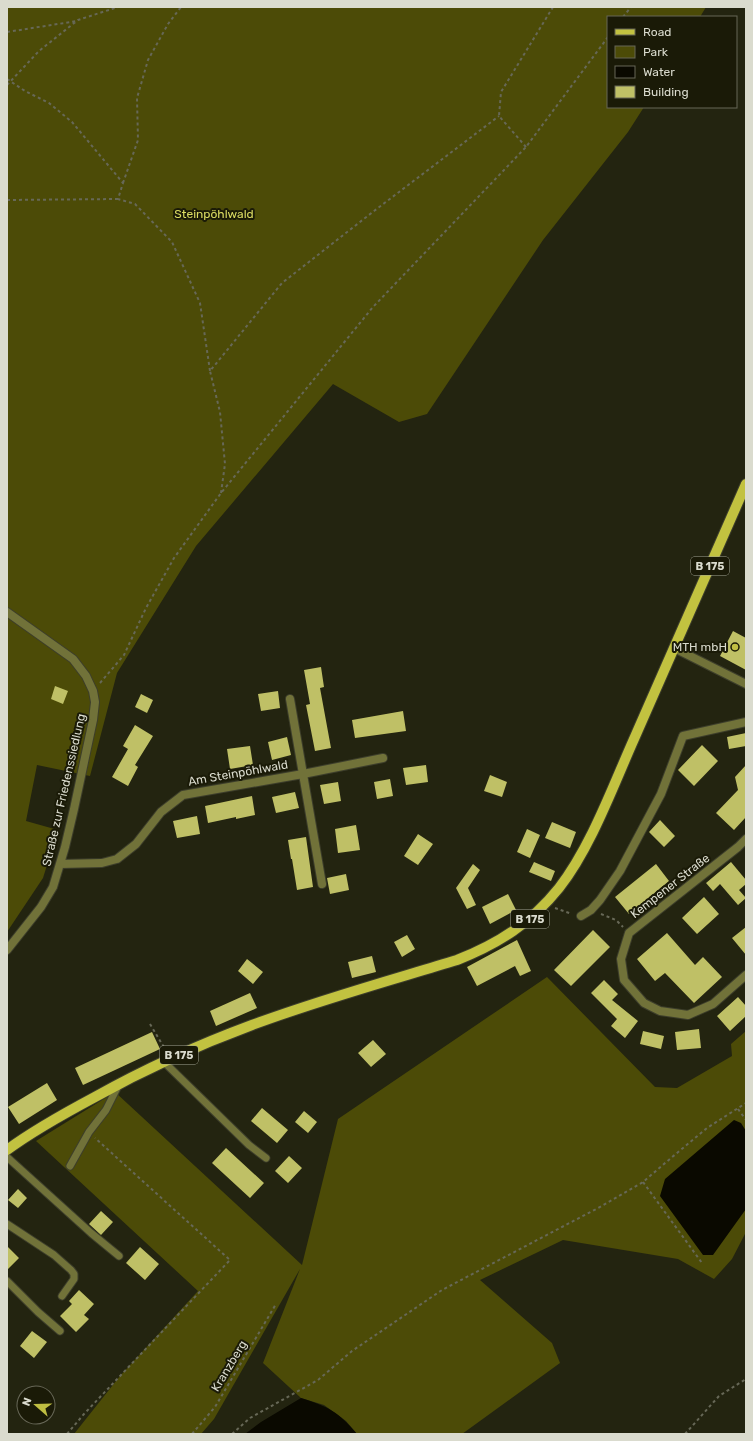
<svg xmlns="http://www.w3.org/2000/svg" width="753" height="1441" font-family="Rubik,sans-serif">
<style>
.green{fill:#4c4b07}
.water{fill:#0a0900}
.building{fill:#bfc066}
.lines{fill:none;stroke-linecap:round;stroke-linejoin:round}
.lane-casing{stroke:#3d3e2b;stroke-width:9}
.street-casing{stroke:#3d3e2b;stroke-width:10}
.primary-casing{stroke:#3d3e2b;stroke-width:12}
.path{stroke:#676857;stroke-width:2;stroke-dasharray:3 3;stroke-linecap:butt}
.lane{stroke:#717239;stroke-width:7}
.street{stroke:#717239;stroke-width:8}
.primary{stroke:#c2c240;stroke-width:10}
.poi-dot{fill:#bfbe42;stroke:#1a1a07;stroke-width:1.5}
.labels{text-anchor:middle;stroke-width:4;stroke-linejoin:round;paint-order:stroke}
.shield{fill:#1a1a07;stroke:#a0a192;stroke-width:1}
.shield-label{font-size:11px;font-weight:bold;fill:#dadbce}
.park-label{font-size:12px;fill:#dbdc62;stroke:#1a1a07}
.poi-label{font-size:12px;fill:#dadbce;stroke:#1a1a07;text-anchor:end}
.street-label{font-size:12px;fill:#dadbce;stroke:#1a1a07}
</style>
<rect width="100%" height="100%" fill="#232410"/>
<path class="green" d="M7,7H706L700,17H608V107H644L628,132L543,240L427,414L399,422L333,384L196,546L117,673L90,776L37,765L26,821L58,830L43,878L7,932Z
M547,977L655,1087L677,1088L732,1056L731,1044L746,1031V1232L732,1259L714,1279L678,1259L563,1240L480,1280L552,1343L560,1363L462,1434H357L346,1421L324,1405L301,1398L263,1363L300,1269L214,1419L201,1434H74L120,1376L198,1291L36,1141L115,1092L302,1265L338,1119Z"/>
<path class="water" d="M734,1120L741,1123L746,1131V1209L713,1255H703L660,1196L665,1179Z
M301,1398C327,1406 339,1412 357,1434H245L261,1422Z"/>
<path class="building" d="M733,631L746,638V670L720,656Z
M321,667L324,687L320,688L331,748L315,751L306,705L310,704L304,670Z
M55,686L68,691L63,704L51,699Z
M278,691L280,708L261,711L258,694Z
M141,694L153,700L147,713L135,707Z
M403,711L406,731L355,738L352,720Z
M135,725L153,736L135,765L138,767L128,786L112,777L128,749L123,746Z
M746,733V746L729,749L727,737Z
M287,737L291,755L272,760L268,742Z
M702,745L718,761L694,786L678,770Z
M250,746L253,765L230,769L227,749Z
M426,765L428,782L406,785L403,768Z
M746,765V817L734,830L716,813L738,790L735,777Z
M490,775L507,782L502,797L484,791Z
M390,779L393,796L377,799L374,782Z
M338,782L341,801L324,804L320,785Z
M295,792L299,808L276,813L272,797Z
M252,796L255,815L236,819V817L208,823L205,806Z
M197,816L200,834L177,838L173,821Z
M660,820L675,836L664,847L649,832Z
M552,822L576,832L570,848L545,838Z
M356,825L360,850L338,853L335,829Z
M527,829L540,835L530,858L517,852Z
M418,834L433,844L418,865L404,856Z
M306,837L313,887L297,890L292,859H291L288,840Z
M534,862L555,871L551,881L529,872Z
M731,862L746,880V884L739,890L746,898L738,905L720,884L713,891L706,883Z
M473,864L480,870L468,888L476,905L467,909L456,888Z
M656,864L669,881L629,914L615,897Z
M346,874L349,890L330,894L327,878Z
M508,894L516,910L490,924L482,907Z
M704,897L719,914L697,934L682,918Z
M746,927V955L732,938Z
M593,930L610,947L571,986L554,970Z
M667,933L695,965L703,957L722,977L694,1003L665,973L655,981L637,959Z
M407,935L415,949L402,957L394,942Z
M517,940L531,971L520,976L515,966L477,986L467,967Z
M372,956L376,972L352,978L348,962Z
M247,959L263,972L253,984L238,971Z
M604,980L618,994L612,1000L638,1021L625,1038L611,1026L617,1019L591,993Z
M250,993L257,1008L216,1026L210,1011Z
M738,997L746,1006V1016L730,1031L717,1016Z
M699,1029L701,1048L677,1050L675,1032Z
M643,1031L664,1036L661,1049L640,1044Z
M152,1032L160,1049L83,1085L75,1068Z
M373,1040L386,1054L371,1067L358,1053Z
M47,1083L57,1100L19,1124L8,1107Z
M262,1108L288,1130L277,1143L251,1121Z
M304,1111L317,1122L308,1133L295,1122Z
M226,1148L264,1183L250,1198L212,1163Z
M289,1156L302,1168L288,1183L275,1171Z
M18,1189L27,1198L18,1208L8,1200Z
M101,1211L113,1222L101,1235L89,1224Z
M7,1246L19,1258L7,1270Z
M140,1247L159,1264L145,1280L126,1263Z
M79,1290L94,1304L84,1315L89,1319L76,1332L60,1316L72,1304L69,1301Z
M32,1331L47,1342L34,1358L20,1346Z"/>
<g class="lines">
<g class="lane-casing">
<path id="lane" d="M164,1062L249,1145L266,1158
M7,1157L91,1233L119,1256
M70,1166L89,1132L106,1110L119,1084
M7,1224L54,1255L71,1270L74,1274V1279L62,1296
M7,1281L38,1312L60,1331"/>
</g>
<g class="street-casing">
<path id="street" d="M7,612L73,659L86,676L93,691L95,702L93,720L74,809L65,847L53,887L41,907L7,950
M674,648L746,684
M290,699L322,884
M746,839L738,847L629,933L621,959L624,980L644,1003L660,1011L688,1015L713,1004L746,975
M60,864L102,863L117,859L136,844L161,812L183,795L303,774L383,758
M581,916L591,910L600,900L620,871L661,794L683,736L746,722"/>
</g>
<g class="primary-casing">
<path id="primary" d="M7,1150C34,1130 65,1113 95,1097C145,1069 198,1045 252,1025C319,1000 388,981 457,960C498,944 531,923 559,888C591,847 613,786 634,739C672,654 709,569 746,484"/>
</g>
<path class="path" d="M623,17L631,7
M7,32L77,21
M7,79L25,91L49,103L72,122L123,183L118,199L135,204L172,242L200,303L210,371
M7,85L39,51L78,20L118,7
M526,147L499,116L501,92L553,7
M123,183L138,140L137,98L148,60L168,24L181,7
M7,200L118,199
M221,493L225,464L220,412L210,371L282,283L374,211L499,116
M100,683L124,655L146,608L174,558L221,493L373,307L526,147L608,37
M555,908L572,914
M601,914L616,920L623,927
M150,1024L165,1049
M738,1109L746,1120
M643,1182L702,1263
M67,1434L84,1414L230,1260L95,1138
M192,1434L215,1407L276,1304
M232,1434L250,1418L318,1380L352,1351L442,1290L600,1207L643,1182L671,1158L707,1128L746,1103
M685,1434L719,1396L746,1379"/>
<use href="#lane" class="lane"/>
<use href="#street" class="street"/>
<use href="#primary" class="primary"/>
</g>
<circle class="poi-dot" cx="735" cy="647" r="4"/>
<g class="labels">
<g class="shield">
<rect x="691" y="557" width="38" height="18" rx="3"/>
<rect x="511" y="910" width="38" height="18" rx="3"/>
<rect x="160" y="1046" width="38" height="18" rx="3"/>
</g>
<g class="shield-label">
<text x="710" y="570">B 175</text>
<text x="530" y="923">B 175</text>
<text x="179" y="1059">B 175</text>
</g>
<g class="park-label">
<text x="214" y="218">Steinpöhlwald</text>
</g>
<g class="poi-label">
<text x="727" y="651">MTH mbH</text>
</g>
<g class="street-label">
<text transform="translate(238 773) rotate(-10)" y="4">Am Steinpöhlwald</text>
<text transform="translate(64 790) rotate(-77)" y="4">Straße zur Friedenssiedlung</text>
<text transform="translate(670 886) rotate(-38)" y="4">Kempener Straße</text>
<text transform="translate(229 1366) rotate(-59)" y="4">Kranzberg</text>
</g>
</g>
<rect width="753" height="1441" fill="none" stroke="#dadbce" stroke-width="16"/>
<rect x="607" y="16" width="130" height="92" fill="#1a1a07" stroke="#676757"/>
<rect x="615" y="29" width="20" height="6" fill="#c2c240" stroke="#676757"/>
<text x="643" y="36" font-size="12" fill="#dadbce">Road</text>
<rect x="615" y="46" width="20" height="12" fill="#4c4b07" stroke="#676757"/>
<text x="643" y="56" font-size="12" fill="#dadbce">Park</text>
<rect x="615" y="66" width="20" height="12" fill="#0a0900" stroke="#676757"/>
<text x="643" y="76" font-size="12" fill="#dadbce">Water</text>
<rect x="615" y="86" width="20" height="12" fill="#bfc066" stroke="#676757"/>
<text x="643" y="96" font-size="12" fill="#dadbce">Building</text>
<g transform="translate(36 1405) rotate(290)"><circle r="19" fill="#1a1a07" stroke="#676757"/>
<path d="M0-3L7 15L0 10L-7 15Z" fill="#bfbe42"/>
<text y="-6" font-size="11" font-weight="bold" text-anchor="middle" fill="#dadbce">N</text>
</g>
</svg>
